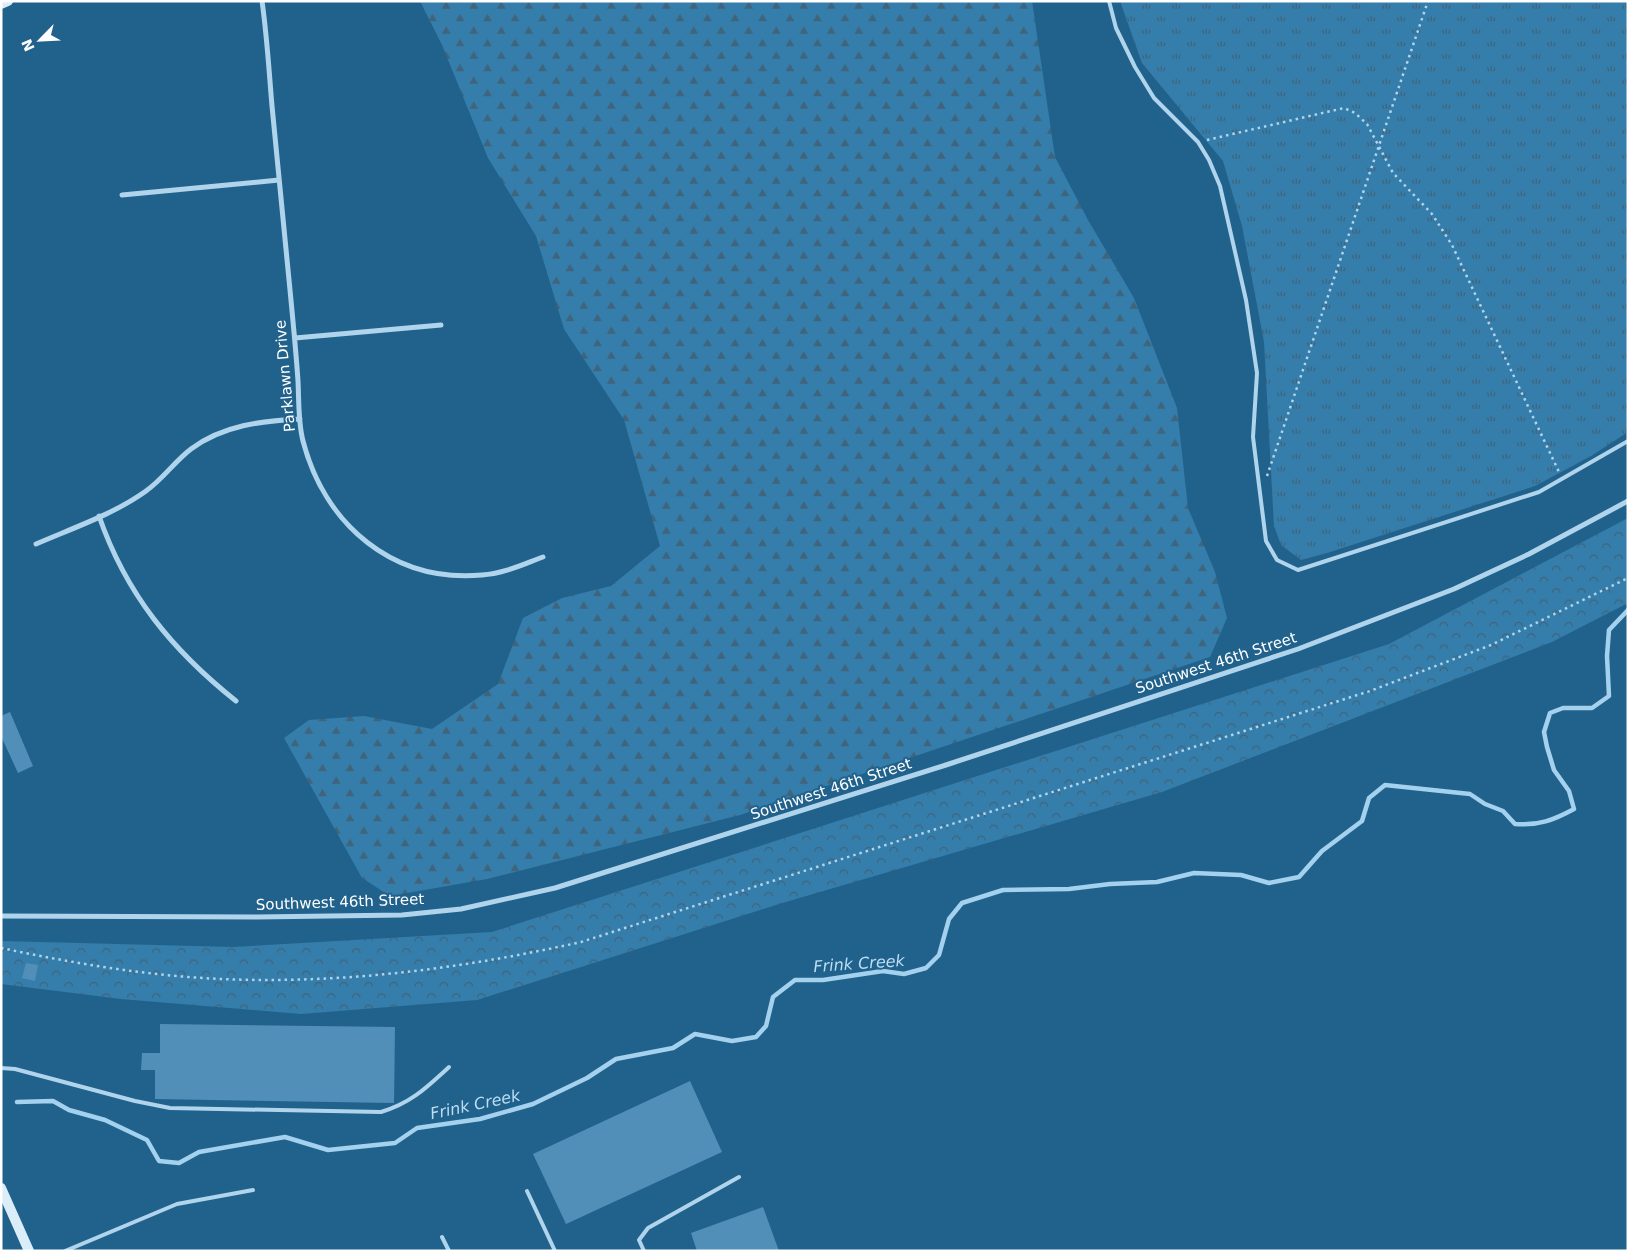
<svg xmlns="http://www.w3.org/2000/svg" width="1629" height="1252" font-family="'DejaVu Sans',sans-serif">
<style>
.grass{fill:url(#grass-tufts)}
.forest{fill:url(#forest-firs)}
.park{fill:url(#park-crowns)}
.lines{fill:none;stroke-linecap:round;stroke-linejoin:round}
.stream{stroke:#a4d1ed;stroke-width:4.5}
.building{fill:#528fb8}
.path{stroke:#b0d4eb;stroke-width:2.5;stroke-dasharray:2.5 4;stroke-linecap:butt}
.service{stroke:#b0d4eb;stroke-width:4}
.minor{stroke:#b0d4eb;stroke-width:5}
.secondary{stroke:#dbedf9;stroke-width:10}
.labels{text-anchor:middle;stroke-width:4;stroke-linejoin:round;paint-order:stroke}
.street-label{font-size:15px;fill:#fff;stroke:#21628d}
.water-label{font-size:16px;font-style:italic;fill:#bcdef3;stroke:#21628d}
</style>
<defs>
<pattern id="grass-tufts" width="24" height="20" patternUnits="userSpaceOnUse" patternTransform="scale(1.25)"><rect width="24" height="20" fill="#357daa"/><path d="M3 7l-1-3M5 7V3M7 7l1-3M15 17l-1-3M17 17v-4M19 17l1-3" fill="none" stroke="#40647b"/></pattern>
<pattern id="forest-firs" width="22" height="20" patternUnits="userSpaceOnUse" patternTransform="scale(1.25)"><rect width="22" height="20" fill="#357daa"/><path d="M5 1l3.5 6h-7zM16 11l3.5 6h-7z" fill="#40647b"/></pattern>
<pattern id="park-crowns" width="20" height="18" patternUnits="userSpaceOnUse" patternTransform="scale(1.25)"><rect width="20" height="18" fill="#357daa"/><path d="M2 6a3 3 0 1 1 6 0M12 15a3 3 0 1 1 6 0" fill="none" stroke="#40647b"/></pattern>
</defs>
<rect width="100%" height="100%" fill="#21628d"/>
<path class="grass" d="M1120,1H1628V432L1591,456L1535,486L1327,553L1301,560L1281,545L1274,526L1264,342L1242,226L1223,161L1142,63Z"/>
<path class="forest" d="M420,1H1032L1055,157L1088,220L1134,298L1177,408L1188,508L1215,572L1227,618L1210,657L740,815L487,879L390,896L362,878L284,738L309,720L364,716L432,729L498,684L523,618L562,598L611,586L660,546L624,420L564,329L536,236L488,158L442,45Z"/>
<path class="park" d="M1628,518V603L1552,642L1162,792L779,904L477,1000L301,1014L121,999L1,984V941L233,947L492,932L1389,644Z"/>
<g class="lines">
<path class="stream" d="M17,1102L53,1101L69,1110L105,1120L147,1140L159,1161L179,1163L199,1152L285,1137L328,1150L395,1143L417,1128L480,1119L533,1104L587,1078L616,1059L673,1048L695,1034L732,1041L756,1037L766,1026L773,997L795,980H823L883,971L904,974L926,968L939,955L949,919L962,903L1003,890L1069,889L1110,884L1157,882L1194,873L1241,875L1269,883L1299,877L1322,851L1362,821L1369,798L1385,785L1470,794L1485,804L1503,811L1515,824C1538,826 1554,820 1574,809L1569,791L1554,770L1547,747L1544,732L1550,713L1563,708H1592L1609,696L1607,656L1609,630L1628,610"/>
</g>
<path class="building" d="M10,712L33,766L18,773L1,736V716Z
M26,963L38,965L35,981L22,978Z
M160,1024L395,1027L394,1103L155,1099V1070H141L142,1053H160Z
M690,1081L722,1152L566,1224L533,1154Z
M763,1207L779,1251H697L691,1233Z"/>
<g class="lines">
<path class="path" d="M1207,140L1344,108L1355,113L1367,124L1393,173L1432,214L1452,245L1559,472
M1267,476L1428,1
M1,948C63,961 125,972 188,977C320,987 452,971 581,942L1370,691L1491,645L1628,578"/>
<path class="service" d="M1109,1L1116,28L1135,67L1154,98L1198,142L1209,160L1220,186L1246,300L1257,373L1253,437L1266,541L1277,560L1298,570L1539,492L1628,441
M1,1068L15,1069L135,1101L170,1108L381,1112C411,1103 426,1088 449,1067
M527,1191L555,1251
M442,1237L449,1251
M65,1251L177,1204L253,1190
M644,1251L639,1240L648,1228L739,1177"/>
<path class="minor" d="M262,1C267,36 269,71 272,106C278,168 284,229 290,290C293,321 296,351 298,381C299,400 298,422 303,441C325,525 393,583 482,575C503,574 524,564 543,557
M122,195L279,180
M295,338L441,325
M99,516C126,594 172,650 236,701
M36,544C73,528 114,514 146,491C163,479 175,461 191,449C223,425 262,421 300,419
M1,916L257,917L402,915L461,909L555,888L949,764L1298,649L1454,589L1529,554L1628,501"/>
<path class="secondary" d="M1,4L8,1
M1,1188L29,1251"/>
</g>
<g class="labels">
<g class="street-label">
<text transform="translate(285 376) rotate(-95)" y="5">Parklawn Drive</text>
<text transform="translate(1216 663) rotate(-18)" y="5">Southwest 46th Street</text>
<text transform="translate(831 789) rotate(-18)" y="5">Southwest 46th Street</text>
<text transform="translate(340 902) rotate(-2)" y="5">Southwest 46th Street</text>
</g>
<g class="water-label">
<text transform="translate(859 963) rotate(-4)" y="6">Frink Creek</text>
<text transform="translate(475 1104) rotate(-12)" y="6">Frink Creek</text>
</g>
</g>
<rect width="1629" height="1252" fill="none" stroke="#ffffff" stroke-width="5"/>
<g transform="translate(40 40) rotate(246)" stroke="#21628d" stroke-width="4" paint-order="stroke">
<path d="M0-4L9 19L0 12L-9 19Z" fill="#ffffff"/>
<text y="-8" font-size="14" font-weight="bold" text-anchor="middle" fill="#ffffff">N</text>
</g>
</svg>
